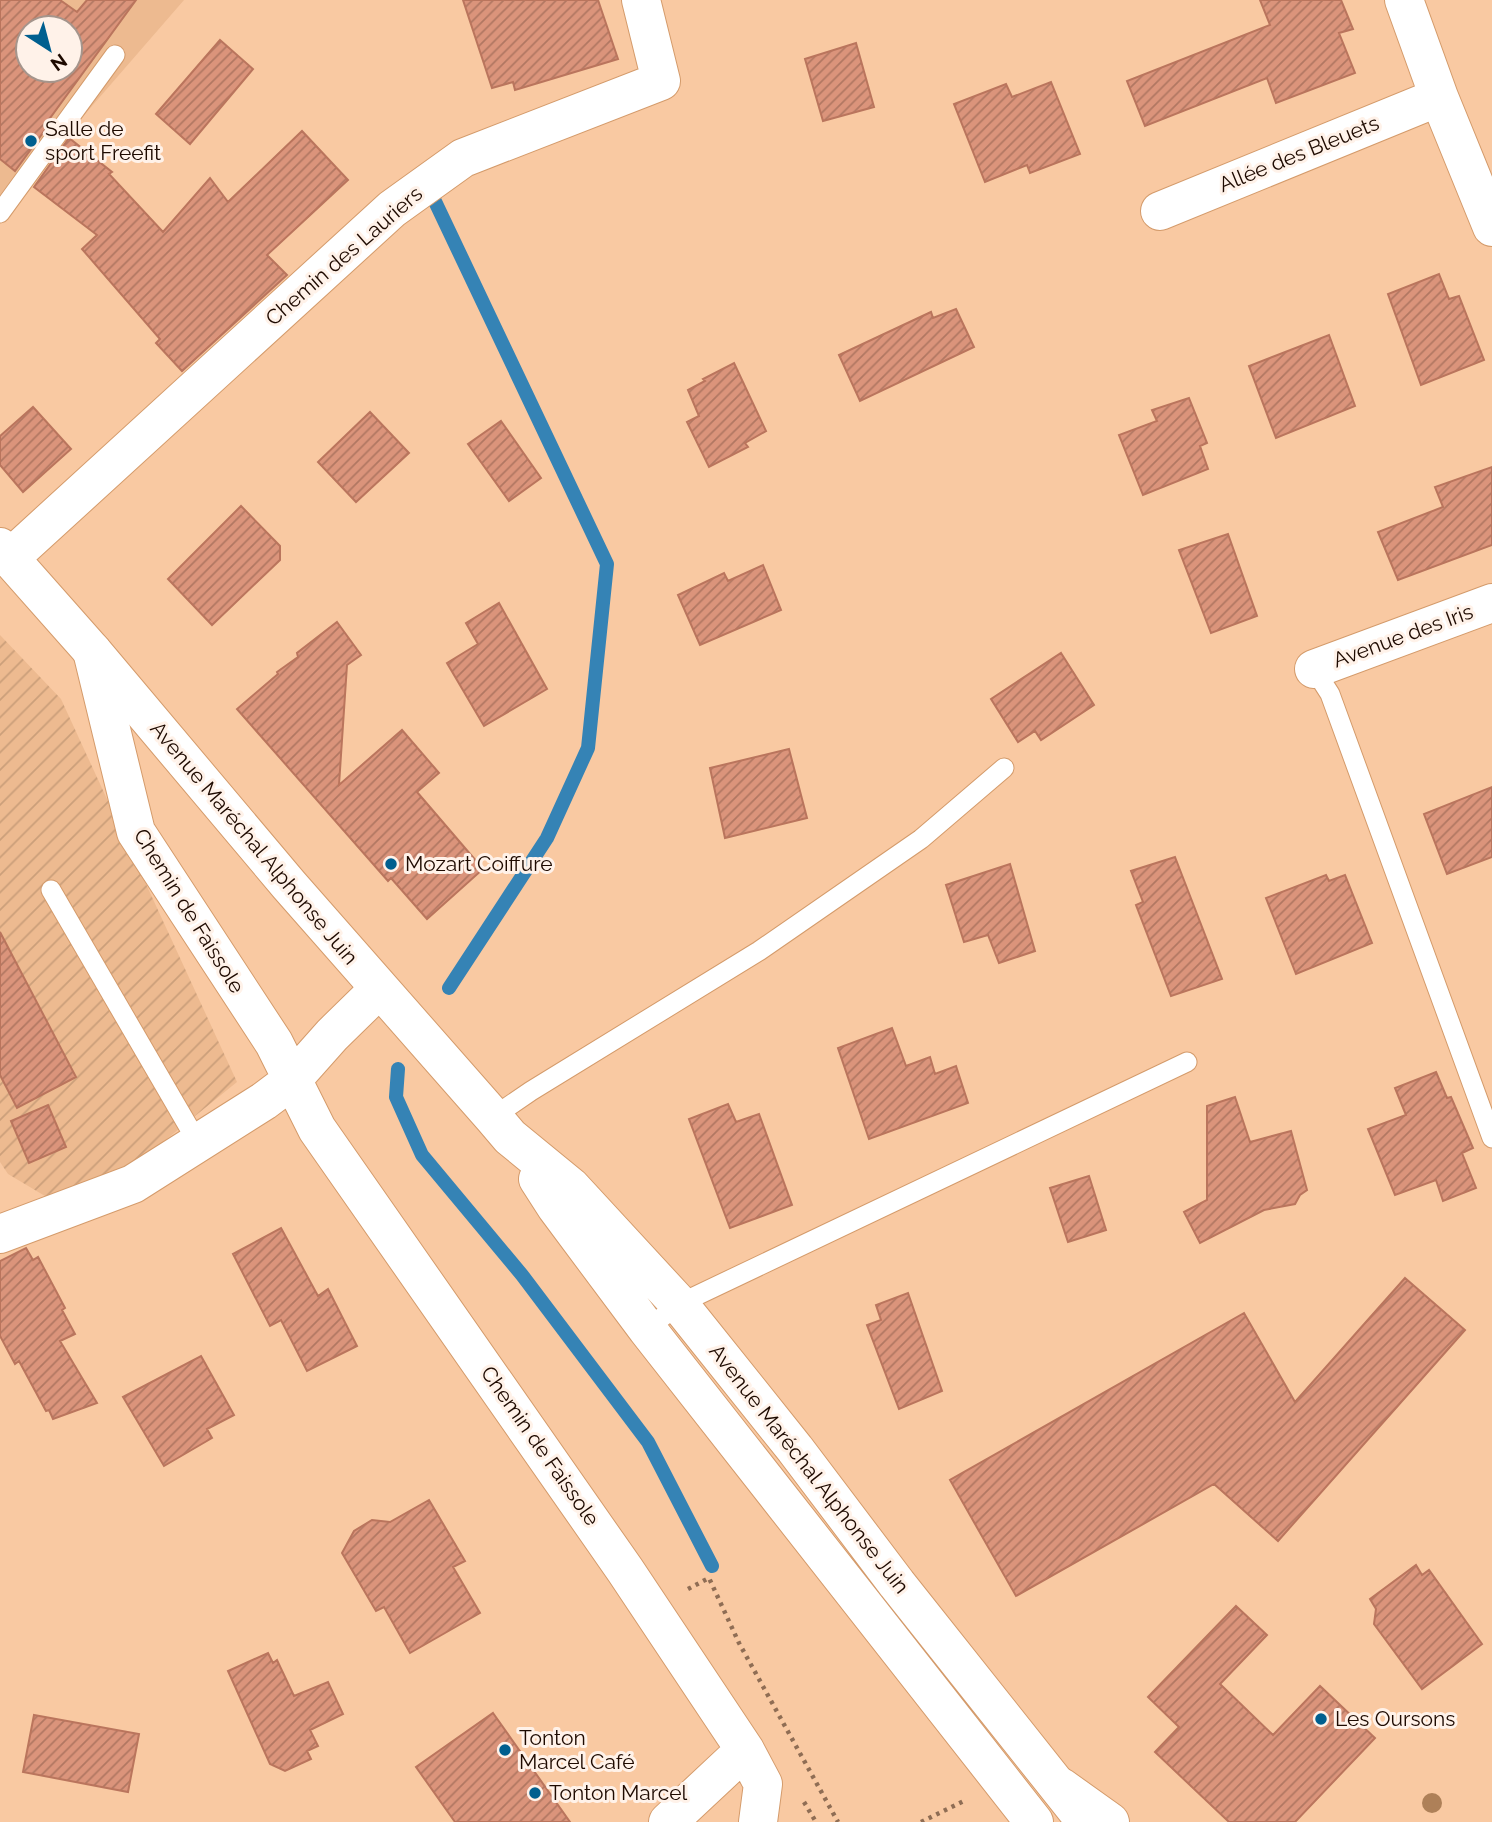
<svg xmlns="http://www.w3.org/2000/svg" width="1492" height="1822" font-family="Raleway,sans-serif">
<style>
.built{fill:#edba90;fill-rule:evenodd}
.industrial{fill:url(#industrial-furrows)}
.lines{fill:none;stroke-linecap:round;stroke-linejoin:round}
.stream{stroke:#3583b5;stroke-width:14}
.building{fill:url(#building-hatch);stroke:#ba755d;stroke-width:2;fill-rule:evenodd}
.service-casing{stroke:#d49b6b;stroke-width:21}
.minor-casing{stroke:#d49b6b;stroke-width:40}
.secondary-casing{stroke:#d49b6b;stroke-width:40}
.path{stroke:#8f6d54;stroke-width:4.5;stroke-dasharray:3.5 5;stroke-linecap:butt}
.service{stroke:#fff;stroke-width:19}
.minor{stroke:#fff;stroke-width:38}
.secondary{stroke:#fff;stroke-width:38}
.tree{fill:#ae8058}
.poi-dot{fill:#005f8f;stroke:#fff2e9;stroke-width:2.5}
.labels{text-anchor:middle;stroke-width:6;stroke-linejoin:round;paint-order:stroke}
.poi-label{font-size:21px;fill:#1e0a00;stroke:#fff2e9;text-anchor:start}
.street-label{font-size:21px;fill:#1e0a00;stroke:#fff2e9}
</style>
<defs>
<pattern id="industrial-furrows" width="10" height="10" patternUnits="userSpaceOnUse" patternTransform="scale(1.75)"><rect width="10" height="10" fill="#edba90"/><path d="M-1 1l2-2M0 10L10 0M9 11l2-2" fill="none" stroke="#cb9f7a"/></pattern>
<pattern id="building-hatch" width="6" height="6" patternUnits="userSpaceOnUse" patternTransform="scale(1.75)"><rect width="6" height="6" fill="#db947b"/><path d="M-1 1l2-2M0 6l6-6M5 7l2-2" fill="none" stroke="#b17762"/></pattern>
</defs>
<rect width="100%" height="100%" fill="#f9c9a2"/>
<path class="built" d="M0,0H184L0,212ZM28,28H70V70H28Z"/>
<path class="industrial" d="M0,635L61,699L237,1082L147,1155L55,1202L8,1174L0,1162Z"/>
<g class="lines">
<path class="stream" d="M431,193L607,564L588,748L547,838L449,988
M398,1069L396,1097L422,1155L522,1275L648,1442L712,1566"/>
</g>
<path class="building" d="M0,0H60L77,12L87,0H136L48,121L50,123L15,171L0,159ZM28,28H70V70H28Z
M463,0H598L618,59L515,90L513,82L492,88Z
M1260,0H1341L1353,29L1339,33L1355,73L1276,103L1267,78L1145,126L1127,81L1270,25Z
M220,40L253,69L190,144L156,114Z
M856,43L874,107L823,121L805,59Z
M1051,82L1080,154L1030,173L1027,165L985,182L954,104L1006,84L1012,97Z
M302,131L348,180L267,255L287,275L182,371L156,343L160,339L82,249L97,235L34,187L69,138L112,172L109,174L163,232L210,178L228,202Z
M1439,274L1449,299L1459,296L1484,360L1421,385L1388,294Z
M956,309L974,347L860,401L839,355L931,312L933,318Z
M1329,335L1355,406L1276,438L1249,366Z
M734,363L766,431L745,443L748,447L709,467L687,422L699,416L688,390L705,381L703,379Z
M1189,398L1207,443L1200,446L1208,469L1143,495L1119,435L1157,421L1152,410Z
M33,407L71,449L23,492L0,465V436Z
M370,412L409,453L356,502L318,462Z
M501,421L541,478L509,501L468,444Z
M1492,467V545L1398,580L1378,532L1443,507L1435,487Z
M241,506L280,546V560L212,625L168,579Z
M1228,534L1257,616L1211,633L1179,550Z
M763,565L781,610L700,645L678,595L724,573L728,581Z
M499,603L547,689L484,726L447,663L478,644L466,623Z
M337,622L361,655L347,665L339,785L402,730L439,773L417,792L483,869L427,919L391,878L388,881L237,709L278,674L277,672L298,657L297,653Z
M1061,653L1094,705L1041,740L1035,731L1018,742L991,699Z
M789,749L807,818L725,838L710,768Z
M1492,787V857L1447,874L1424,814Z
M1175,857L1222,979L1171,996L1136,905L1143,902L1131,871Z
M1010,864L1035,951L999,963L988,935L964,942L946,885Z
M1326,875L1329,881L1345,875L1372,943L1296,974L1266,898Z
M0,932L76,1077L17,1108L0,1075Z
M892,1028L906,1066L930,1057L935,1074L956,1066L968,1103L869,1139L838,1048Z
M1436,1072L1447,1098L1451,1097L1473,1148L1462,1153L1476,1188L1443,1201L1436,1180L1395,1195L1368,1129L1406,1115L1395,1088Z
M1235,1097L1250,1142L1291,1131L1307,1190L1300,1195L1295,1204L1264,1210L1200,1243L1184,1212L1207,1200V1106Z
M728,1104L736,1122L759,1114L792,1205L730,1228L689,1119Z
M48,1105L66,1147L29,1163L11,1121Z
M1089,1176L1106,1230L1068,1242L1050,1188Z
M281,1228L318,1296L328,1289L357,1346L307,1371L281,1320L270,1326L233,1254Z
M26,1248L33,1260L38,1257L65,1308L62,1310L75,1334L60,1341L97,1403L53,1419L49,1410L46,1411L19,1361L15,1364L0,1336V1261Z
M1405,1278L1465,1330L1278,1541L1214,1484L1016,1596L950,1480L1244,1313L1295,1402Z
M908,1293L942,1391L899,1409L867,1325L881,1320L876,1305Z
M201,1356L234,1415L207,1429L212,1438L164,1466L123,1397Z
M429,1500L465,1561L453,1567L480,1613L410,1653L384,1607L376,1611L342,1553L354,1531L372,1520L390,1522Z
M1416,1565L1422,1575L1429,1570L1482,1644L1422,1689L1374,1624L1376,1609L1370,1599Z
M1236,1606L1267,1635L1220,1684L1273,1735L1320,1686L1375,1738L1295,1822H1229L1155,1752L1179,1727L1148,1697Z
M268,1653L273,1663L277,1660L294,1696L328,1682L343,1714L310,1730L318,1746L307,1751L311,1759L285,1771L270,1764L228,1671Z
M493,1713L570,1822H455L416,1767Z
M34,1715L139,1734L128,1792L23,1772Z"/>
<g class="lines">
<g class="service-casing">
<path id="service" d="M0,213L115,55
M1314,669L1330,694L1492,1138
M51,890L198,1143
M493,1117L531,1091L759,951L921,839L1004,768
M647,1329L679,1304L1187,1062"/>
</g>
<g class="minor-casing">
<path id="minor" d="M1404,0L1439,97L1492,227
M1160,211L1439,97
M10,558L392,209L463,158L661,81L641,0
M92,651L136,832L274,1043L317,1129L625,1570L745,1750L763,1784L758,1822
M1314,669L1492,603
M0,1234L133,1184L264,1101L292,1080L332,1035L379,989
M1061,1787L1110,1822
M668,1822L745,1750"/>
</g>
<g class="secondary-casing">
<path id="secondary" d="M0,547L92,651L289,885L493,1117L510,1137L571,1187L679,1304L795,1449L897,1584L1086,1822
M538,1179L556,1207L647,1329L1034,1822"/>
</g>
<path class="path" d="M688,1589L709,1578L739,1643L838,1822
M804,1802L816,1822
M921,1822L964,1801"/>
<use href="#service" class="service"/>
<use href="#minor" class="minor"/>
<use href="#secondary" class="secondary"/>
</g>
<circle class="tree" cx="1432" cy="1803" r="10"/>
<g class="poi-dot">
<circle cx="31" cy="141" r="7"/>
<circle cx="391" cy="864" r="7"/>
<circle cx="1321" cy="1719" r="7"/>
<circle cx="505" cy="1750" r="7"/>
<circle cx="535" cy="1793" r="7"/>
</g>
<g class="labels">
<g class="poi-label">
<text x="45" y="136">Salle de<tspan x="45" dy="24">sport Freefit</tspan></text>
<text x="405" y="871">Mozart Coiffure</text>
<text x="1335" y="1726">Les Oursons</text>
<text x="519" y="1745">Tonton<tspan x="519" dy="24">Marcel Café</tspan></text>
<text x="549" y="1800">Tonton Marcel</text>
</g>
<g class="street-label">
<text transform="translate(1299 154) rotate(-22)" y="7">Allée des Bleuets</text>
<text transform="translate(344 256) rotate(-41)" y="7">Chemin des Lauriers</text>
<text transform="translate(1403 636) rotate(-20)" y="7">Avenue des Iris</text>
<text transform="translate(254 843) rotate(50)" y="7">Avenue Maréchal Alphonse Juin</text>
<text transform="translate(189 911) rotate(58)" y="7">Chemin de Faissole</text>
<text transform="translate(540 1446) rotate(55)" y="7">Chemin de Faissole</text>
<text transform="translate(809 1469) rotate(52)" y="7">Avenue Maréchal Alphonse Juin</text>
</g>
</g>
<g transform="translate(49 49) rotate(144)"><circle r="33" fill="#fff2e9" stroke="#a5958c" stroke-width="2"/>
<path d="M0-5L12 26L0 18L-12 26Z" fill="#005f8f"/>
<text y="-10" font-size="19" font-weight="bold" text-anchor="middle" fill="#1e0a00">N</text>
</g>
</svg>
